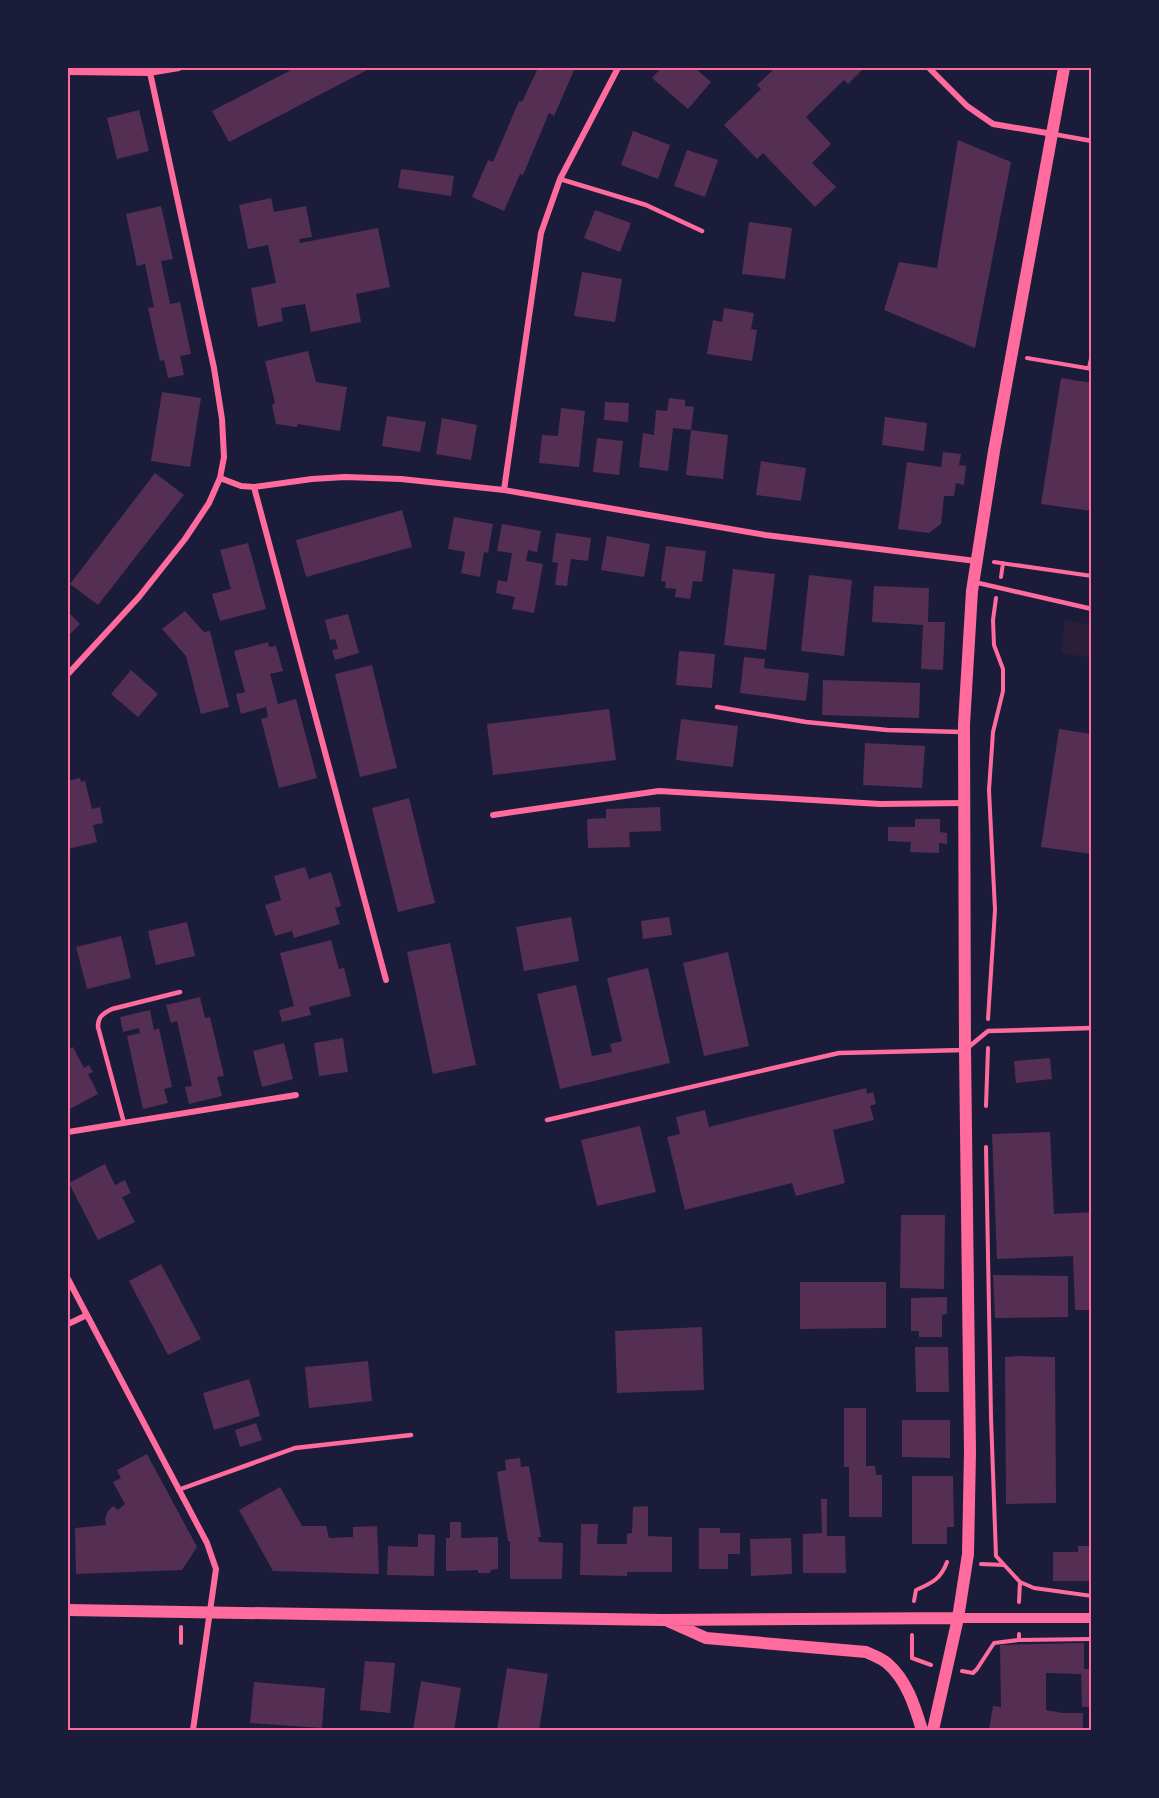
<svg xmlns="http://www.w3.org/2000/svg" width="1159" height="1798" font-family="Commissioner,sans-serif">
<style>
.green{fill:#2a1e3b}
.building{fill:#542f53}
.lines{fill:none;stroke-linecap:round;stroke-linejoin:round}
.path{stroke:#ff6b9d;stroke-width:4}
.service{stroke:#ff6b9d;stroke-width:4.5}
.minor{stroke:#ff6b9d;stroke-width:6}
.tertiary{stroke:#ff6b9d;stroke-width:10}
.secondary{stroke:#ff6b9d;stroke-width:12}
.neatline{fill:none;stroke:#ff6b9d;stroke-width:2}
</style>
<rect width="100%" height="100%" fill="#1b1b3a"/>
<path class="green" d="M1065,620L1091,625V658L1061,653Z"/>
<path class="building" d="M295,68H371L229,142L212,111Z
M538,68H575L554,116L549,113L523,175L520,174L504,211L472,197L488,160L493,162L519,101L522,102Z
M661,68H695L711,82L688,109L652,78Z
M775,68H864L848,84L844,80L806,117L831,144L812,163L836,187L815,207L763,153L757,159L724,125L761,89L757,85Z
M139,110L149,151L117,159L107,118Z
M633,131L670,145L658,179L621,165Z
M958,140L1011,162L975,348L884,310L899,262L937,268Z
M687,150L718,160L705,197L674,186Z
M401,169L454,176L451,196L398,188Z
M271,198L274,212L306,206L312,237L299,239L300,243L378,228L390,287L356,294L361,322L311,332L305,304L281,308L283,321L258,327L251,288L276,283L268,245L248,249L239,205Z
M161,206L173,259L161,261L170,304L180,302L191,354L180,356L184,375L168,378L164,360L160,361L148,308L154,307L145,264L137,266L126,214Z
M595,210L631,223L620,252L584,238Z
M749,222L792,228L785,279L742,274Z
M582,272L622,279L615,322L574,316Z
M724,308L754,313L751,329L757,330L752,361L707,354L713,320L722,322Z
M308,351L316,382L347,387L340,431L298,424L297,427L276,424L272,405L275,403L265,361Z
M1061,378L1092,383V511L1041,504Z
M162,392L201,398L190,467L151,461Z
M669,398L685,400V406L694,407L691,430L673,428L668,471L639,467L643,433L654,435L656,410L667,411Z
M605,402L629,403L628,422L604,420Z
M561,408L585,411L579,467L539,463L542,435L558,436Z
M387,416L426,422L420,452L382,446Z
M885,417L927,423L924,451L882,445Z
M442,418L477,425L471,460L436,454Z
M691,430L728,435L723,479L686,475Z
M597,438L623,441L619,475L593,472Z
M943,452L961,454L959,465L966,466L964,485L956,483L954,496H944L941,524L929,533L898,529L907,462L941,467Z
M761,461L806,468L801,501L756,495Z
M155,473L184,495L98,605L70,584Z
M402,510L412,547L306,577L296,540Z
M454,517L493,524L488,553L484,552L480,577L461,573L465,552L448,549Z
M502,524L541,531L537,552L528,550L526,561L543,564L534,613L512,609L515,597L496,593L498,580L507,582L512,553L497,551Z
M556,533L591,538L588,561L571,559L567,586L555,585L558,563L552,562Z
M607,536L650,544L644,577L601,570Z
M248,543L266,609L220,621L212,594L231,589L220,550Z
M666,546L706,551L702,582L693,581L690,599L675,597L676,589L665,588L666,582L661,581Z
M733,569L775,574L766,650L724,645Z
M809,575L852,580L844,656L801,651Z
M874,586L929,588L928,622H945L943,670L921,669L923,625L872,622Z
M185,611L204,632L210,631L229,707L201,714L186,656L162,629Z
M68,612L80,624L68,636Z
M348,614L359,653L335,660L332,650L338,649L335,639L330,640L325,620Z
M268,642L269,647L276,646L283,671L270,674L278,704L296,699L317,778L279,788L261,719L268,717L266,707L241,714L236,694L245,692L234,651Z
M679,651L715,654L712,688L676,685Z
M744,657L765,659L764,668L809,673L806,701L740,693Z
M372,665L397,768L360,777L335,674Z
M131,670L158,694L138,717L111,694Z
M823,680L920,683L919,718L822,715Z
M609,709L616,760L493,775L487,724Z
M681,719L738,726L733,767L676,760Z
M1059,729L1092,734V854L1041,847Z
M865,743L925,746L922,788L863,785Z
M80,778L81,782L85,781L92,809L100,807L103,823L93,825L97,842L68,849V781Z
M409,798L435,903L398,912L372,808Z
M660,807L661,831L629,832L630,847L588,848L587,819L606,818V809Z
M915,819H940V832L947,833V844L939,843V853L910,852L911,842L888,841V827H915Z
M305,867L309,879L331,872L341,906L335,908L340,924L294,938L292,931L275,936L265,905L281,900L274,876Z
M571,917L579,961L524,971L516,927Z
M669,917L672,935L643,939L641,921Z
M187,922L195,956L156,965L148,931Z
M121,936L131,978L87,989L76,947Z
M331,940L339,969L344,968L351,996L309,1007L311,1015L282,1022L279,1010L294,1006L280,953Z
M450,943L476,1065L433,1074L407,952Z
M728,952L749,1046L704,1056L683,963Z
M648,968L670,1063L560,1089L537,994L576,985L592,1056L612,1052L610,1044L622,1041L607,978Z
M200,997L205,1018L210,1017L224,1076L217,1077L222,1096L189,1104L185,1087L192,1086L177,1021L171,1023L166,1005Z
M150,1010L154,1030L159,1028L172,1087L164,1089L168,1103L143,1109L127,1036L140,1033L139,1028L123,1032L120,1017Z
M343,1038L348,1072L319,1076L314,1043Z
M284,1043L293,1079L262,1087L253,1051Z
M73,1047L84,1068L89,1065L93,1072L88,1074L98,1094L68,1110V1050Z
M1050,1058L1052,1079L1016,1083L1014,1061Z
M866,1088L867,1094L873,1092L876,1104L870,1106L874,1120L833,1130L845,1183L796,1196L792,1183L685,1210L667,1137L680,1134L676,1117L705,1110L709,1127Z
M640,1126L656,1192L597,1206L581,1140Z
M1050,1132L1054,1214L1092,1212V1310H1075L1073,1256L997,1259L992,1134Z
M105,1164L115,1185L125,1180L131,1193L122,1197L135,1222L98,1240L69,1183Z
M901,1215H945L944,1289L900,1288Z
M161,1264L201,1339L168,1355L129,1281Z
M993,1275L1068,1276V1317L995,1318Z
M800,1282H886V1328L800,1329Z
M947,1297V1314L942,1315V1337H919V1331H911V1298Z
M702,1327L704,1390L617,1393L615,1331Z
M915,1347H948L949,1392H916Z
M1017,1356L1055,1357L1056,1503L1006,1504L1005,1357Z
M368,1361L372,1401L309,1408L305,1367Z
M249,1379L260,1416L214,1430L203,1393Z
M844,1408H866V1466H875L876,1475H882V1517H849V1467H844Z
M902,1420H950V1458L902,1457Z
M256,1423L262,1440L240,1447L235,1430Z
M147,1454L197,1547L182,1570L76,1574L75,1528L106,1525L105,1519L108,1511L113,1506L118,1510L125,1504L113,1482L121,1478L117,1470Z
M520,1458L521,1467L529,1466L541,1537H538L539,1542L563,1543L562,1579H510V1541H508L497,1472L506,1470L505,1460Z
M912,1476H953L954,1527H947V1544H912Z
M280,1487L302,1526H326L329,1538L353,1537V1527L377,1526L379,1574L273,1571L239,1510Z
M821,1499H827V1536H845L846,1573H803V1534L822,1533Z
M648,1506V1536L672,1537V1572H627V1576L580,1575L581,1524H598L597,1544H627V1534L632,1533L633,1507Z
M450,1522H461V1538L498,1537V1569L491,1570L490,1573H478V1570L446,1571V1538H450Z
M699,1528H720V1533H740V1554H728V1569H699Z
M418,1534L435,1535L434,1576L387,1575L388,1546L418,1547Z
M791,1538L792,1574L751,1576L750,1539Z
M1078,1546H1092V1581H1053V1552H1078Z
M1084,1643V1669H1092V1707H1082L1081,1674L1046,1673V1710L1063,1713H1083V1730H989L993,1706L1001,1707L1000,1645Z
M365,1661L395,1663L390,1713L360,1710Z
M507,1668L548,1674L539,1730H497Z
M421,1681L461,1688L454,1730H413Z
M254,1682L325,1688L322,1728L250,1723Z"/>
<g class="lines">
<path class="path" d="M1027,358L1092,369
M1089,368L1092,354
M994,562L1092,576
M1001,577L1003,563
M988,1019L995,910L989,790L993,732L1003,691V669L994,645L993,620L996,598
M986,1106L988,1048
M986,1147L991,1417L996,1556L1020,1582L1034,1588L1092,1596
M981,1564L1004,1565
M914,1601L916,1590C932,1583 941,1579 947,1562
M1019,1602L1020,1582
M181,1627V1643
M912,1635V1658L931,1665
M1019,1640L1092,1639
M962,1671L973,1673L977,1669L994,1643L1019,1640V1634"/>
<path class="service" d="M1053,134L1092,141
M560,179L646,205L702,231
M974,582L1092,609
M717,707L806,722L887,730L962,732
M547,1120L839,1053L965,1050L988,1031L1092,1028
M124,1123L98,1027C98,1017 102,1014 112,1009L180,992
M178,1490L295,1448L411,1435"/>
<path class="minor" d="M929,68L967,106L993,124L1053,134
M68,72L149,73L179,68
M220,478L241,486L254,487L312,479L345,477L401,479L504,490L765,535L976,561
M254,487L386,980
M504,490L541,233L560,179L618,68
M68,674L139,597L185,539L209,503L220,478L224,457L222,419L214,368L149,68
M493,815L659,791L880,804L965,803
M68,1132L296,1095
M68,1279L207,1543L216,1569L193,1730
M68,1324L87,1315"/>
<path class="tertiary" d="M958,1618H1092"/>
<path class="secondary" d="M68,1610L664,1620L958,1618
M668,1621L706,1638L866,1652C873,1655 881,1658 887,1663C907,1680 915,1707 922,1730
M933,1730L958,1618L968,1554L970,1452L965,1050L964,724L972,591L994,451L1064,68"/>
</g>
<rect width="1159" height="1798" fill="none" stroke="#1b1b3a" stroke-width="138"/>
<rect x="69" y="69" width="1021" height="1660" class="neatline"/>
</svg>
